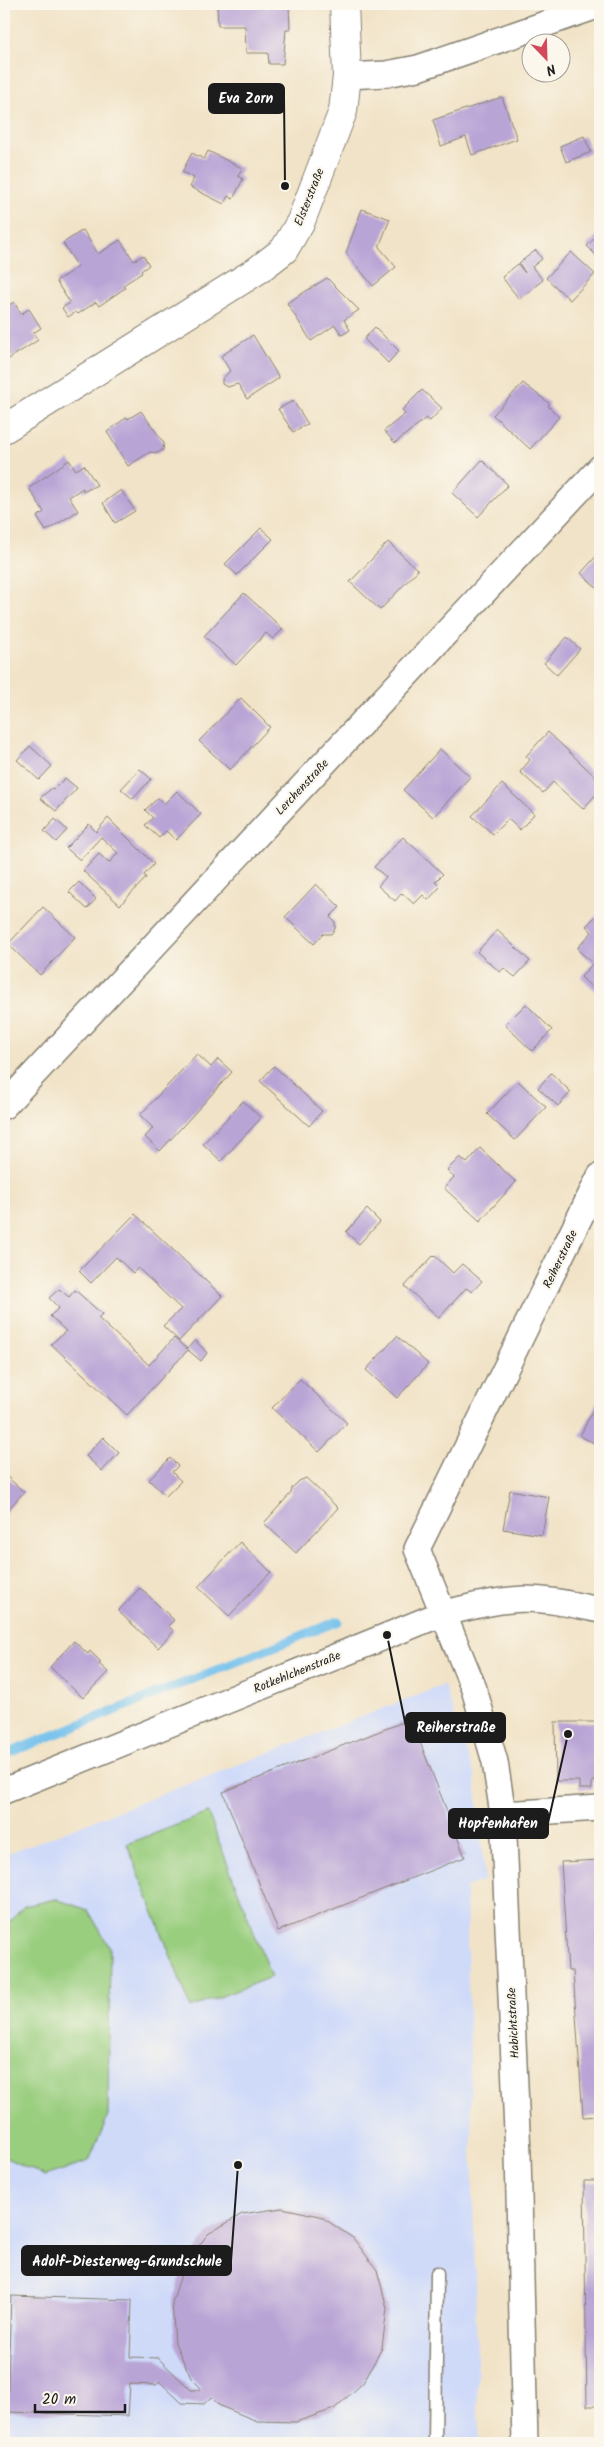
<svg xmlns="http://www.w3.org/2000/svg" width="604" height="2447" font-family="Kalam,sans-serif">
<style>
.built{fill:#cfdaf9}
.green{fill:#9ace7f;stroke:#5b754e}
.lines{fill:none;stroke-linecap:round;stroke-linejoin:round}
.stream{stroke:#71c0ec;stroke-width:9}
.building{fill:#b9a4d6}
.service-casing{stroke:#868072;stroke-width:15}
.minor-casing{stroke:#868072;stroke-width:28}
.tertiary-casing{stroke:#868072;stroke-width:30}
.service{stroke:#fff;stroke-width:12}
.minor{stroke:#fff;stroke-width:25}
.tertiary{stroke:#fff;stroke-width:28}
.labels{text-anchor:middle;stroke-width:4.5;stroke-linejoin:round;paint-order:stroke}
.street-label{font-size:12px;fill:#1c1c1c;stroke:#fbf7ec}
.leader{fill:none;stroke:#1c1c1c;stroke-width:2}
.callout-dot{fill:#1c1c1c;stroke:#fbf7ec;stroke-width:2}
.callout{fill:#1c1c1c;stroke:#1c1c1c;stroke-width:2}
.callout-label{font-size:14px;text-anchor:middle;font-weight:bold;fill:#fff}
</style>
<rect width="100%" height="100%" fill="#fbf7ec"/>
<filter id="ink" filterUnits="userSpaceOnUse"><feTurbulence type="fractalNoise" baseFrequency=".02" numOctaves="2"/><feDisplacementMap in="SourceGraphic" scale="10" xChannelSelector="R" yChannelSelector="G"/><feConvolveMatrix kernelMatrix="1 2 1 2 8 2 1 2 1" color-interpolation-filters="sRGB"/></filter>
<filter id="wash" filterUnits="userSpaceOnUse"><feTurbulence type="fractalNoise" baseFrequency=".0096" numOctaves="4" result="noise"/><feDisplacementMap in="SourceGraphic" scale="20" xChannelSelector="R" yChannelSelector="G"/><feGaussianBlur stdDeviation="1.12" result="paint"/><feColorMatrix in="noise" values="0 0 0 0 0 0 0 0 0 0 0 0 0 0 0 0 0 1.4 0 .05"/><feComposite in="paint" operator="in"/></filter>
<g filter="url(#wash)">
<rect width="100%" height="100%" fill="#f1e3c7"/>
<path class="built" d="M444,1685L475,1778L485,1880L466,1887L479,2443H4V1855Z"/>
<path class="green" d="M208,1813L271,1977L191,2008L127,1844Z
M56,1899L88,1910L110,1948L108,2116L89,2161L45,2176L4,2157V1928L24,1906Z"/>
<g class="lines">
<path class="stream" d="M4,1755L338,1621"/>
</g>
<g id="blocks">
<path class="building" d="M217,4H289L290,30H286L283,64H269L268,53H246L245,26H218Z
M502,97L517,139L472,155L466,137L441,146L433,120Z
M584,136L591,152L566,162L560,146Z
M208,151L242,168L238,176L243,179L233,199L228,196L224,204L190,187L194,178L182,172L192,153L204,159Z
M362,209L390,219L379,247L396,267L373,286L346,253Z
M83,230L98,254L120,240L134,261L143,255L149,265L141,271L142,273L123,285L125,288L99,306L96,302L78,314L76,312L68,317L62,308L70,303L56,281L78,267L63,243Z
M600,232V259L587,246Z
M536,250L542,259L532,267L543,280L519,299L502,277L518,264L525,273L519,263Z
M571,252L595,274L570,300L546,278Z
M327,278L359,310L344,320L350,330L342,335L335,325L311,341L287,303Z
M14,302L21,314L29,309L41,328L33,333L38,340L4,362V308Z
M375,327L399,351L388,363L364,339Z
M253,335L279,378L247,399L238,384L227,387L222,384V379L230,371L221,356Z
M523,383L550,404L548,406L559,417L530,449L493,415Z
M422,390L442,408L430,421L426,418L395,443L384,431L405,414L402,410Z
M293,401L308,424L293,432L278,409Z
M141,411L164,443L163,450L157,453L150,452L128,466L107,432L127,417L128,419Z
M69,460L76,470L84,465L97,485L83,492V488L69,497L78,511L46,531L37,517L44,512L29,488Z
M482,460L508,485L478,517L452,493Z
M121,490L135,511L115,523L103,503Z
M261,528L273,539L237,575L225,564Z
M388,542L418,570L380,610L350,582Z
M600,552V591L581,573Z
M244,593L283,629L273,639L266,633L236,665L204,636Z
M567,637L580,649L557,675L544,663Z
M241,698L270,727L230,770L199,741Z
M548,732L600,781V790L583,809L553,782L543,793L520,772L530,760L526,756Z
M30,746L52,766L39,780L17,760Z
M440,749L470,777L433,817L403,790Z
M140,769L151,779L133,799L121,789Z
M65,778L77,788L56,811L40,798L52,788L53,790Z
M502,784L534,814L520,830L508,819L493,834L472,816Z
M177,791L201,814L176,840L166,831L159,838L145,825L153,818L145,810L158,798L164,804Z
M108,818L154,864L144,875L146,878L120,905L83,871L99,854L109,863L118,853L101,837L80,860L66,848L89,824L96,832Z
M55,819L67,830L56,842L44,831Z
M403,837L443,874L435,882L440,887L428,900L423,895L414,904L402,893L395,901L378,886L386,877L374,867Z
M79,882L96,899L87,909L69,892Z
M316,884L340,907L330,917L335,922V929L331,934H323L314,944L285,917Z
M43,907L75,937L40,975L8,944Z
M600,912V995L581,977L593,963L579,951L578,947L592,932L586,926Z
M497,930L530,961L515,977L504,968L500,972L477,952Z
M526,1004L552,1030L532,1051L505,1025Z
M197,1054L211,1067L218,1059L232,1072L160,1151L145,1137L153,1128L140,1115Z
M274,1066L322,1111L309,1126L260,1081Z
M551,1073L571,1092L558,1106L538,1088Z
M518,1081L546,1107L515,1140L487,1114Z
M243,1101L261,1118L221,1161L203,1144Z
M480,1148L516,1182L480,1221L444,1188L454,1177L447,1170L460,1157L467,1163Z
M367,1209L380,1222L359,1244L346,1232Z
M135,1214L222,1296L179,1341L163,1326L181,1309L138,1268L133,1273L116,1257L91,1283L79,1271Z
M434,1255L453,1273L462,1264L482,1281L472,1292L466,1288L439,1318L405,1286Z
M59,1289L69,1297L75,1290L102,1314L98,1318L149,1365L174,1338L187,1349L195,1340L207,1353L201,1361L188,1350L127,1415L51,1344L66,1331L50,1316L59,1308L49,1298Z
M397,1336L428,1364L397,1398L366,1370Z
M300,1379L347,1423L319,1452L272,1408Z
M600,1396V1446L580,1436Z
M103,1437L119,1453L102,1471L86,1456Z
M170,1458L178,1466L172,1472L181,1481L166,1496L149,1480Z
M4,1474L24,1492L4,1514Z
M306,1478L338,1508L296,1553L264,1523L291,1493L292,1488L299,1481Z
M510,1490L549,1497L542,1535L503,1529Z
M240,1542L271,1572L229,1616L198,1587Z
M140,1588L174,1620L168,1626L174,1631L158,1648L118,1611Z
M74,1641L88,1654L90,1651L101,1662L99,1664L108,1672L83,1698L50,1667Z
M411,1719L465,1857L278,1931L223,1792Z
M555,1722H600V1781H592V1789H579V1781H556Z
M600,1860V2116L583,2117L573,1971H568L561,1862Z
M584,2181H600V2406H587Z
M282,2208L320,2216L353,2238L377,2270L387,2308L382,2348L363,2383L334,2409L296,2422L257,2421L220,2406L211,2397L204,2404L182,2403L160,2382L156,2385L130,2384L128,2416L7,2412L11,2296L132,2300L130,2357L158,2358L191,2390H198L201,2388L191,2378L175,2343L172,2303L184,2265L208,2234L242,2214Z"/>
</g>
</g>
<g filter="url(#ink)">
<use href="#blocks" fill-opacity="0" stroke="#868072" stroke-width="1"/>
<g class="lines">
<g class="service-casing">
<path id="service" d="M435,2443L437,2273"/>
</g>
<g class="minor-casing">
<path id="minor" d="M347,76L386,74L418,68L600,5
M4,1106L600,468
M4,1791L441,1614C469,1607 496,1600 524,1599C550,1599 575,1605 600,1610
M503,1814L600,1808
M525,2443L518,2154L503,1814L495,1762L474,1689L417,1549L600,1176"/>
</g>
<g class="tertiary-casing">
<path id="tertiary" d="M4,429L258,270L284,250L301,221L343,111L347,76L344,4"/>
</g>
<use href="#service" class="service"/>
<use href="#minor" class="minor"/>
<use href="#tertiary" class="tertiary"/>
</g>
</g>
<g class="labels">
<g class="street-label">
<text transform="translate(309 197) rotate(-68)" y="4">Elsterstraße</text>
<text transform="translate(302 787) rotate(-47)" y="4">Lerchenstraße</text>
<text transform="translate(560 1259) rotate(-64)" y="4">Reiherstraße</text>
<text transform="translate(297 1672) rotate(-22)" y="4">Rotkehlchenstraße</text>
<text transform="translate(513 2023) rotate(-93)" y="4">Habichtstraße</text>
</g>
</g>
<path class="leader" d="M285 186L284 98M387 1635L406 1727M568 1734L548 1823M238 2165L231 2261"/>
<g class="callout-dot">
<circle cx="285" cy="186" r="5"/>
<circle cx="387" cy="1635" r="5"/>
<circle cx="568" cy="1734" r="5"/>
<circle cx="238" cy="2165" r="5"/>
</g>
<g class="callout">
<rect x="209" y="84" width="75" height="29" rx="5"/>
<rect x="406" y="1713" width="99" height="29" rx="5"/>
<rect x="449" y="1809" width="99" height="29" rx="5"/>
<rect x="22" y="2246" width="209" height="29" rx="5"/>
</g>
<g class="callout-label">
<text x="246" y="103">Eva Zorn</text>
<text x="456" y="1732">Reiherstraße</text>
<text x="498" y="1828">Hopfenhafen</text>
<text x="127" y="2266">Adolf-Diesterweg-Grundschule</text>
</g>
<rect width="604" height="2447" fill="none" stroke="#fbf7ec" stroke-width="20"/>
<g transform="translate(546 58) rotate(157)"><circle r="24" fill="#fbf7ec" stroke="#a29f99"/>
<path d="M0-4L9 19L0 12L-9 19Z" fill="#d1495b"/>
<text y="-8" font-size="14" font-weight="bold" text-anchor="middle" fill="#1c1c1c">N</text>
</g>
<path d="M35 2404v8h90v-8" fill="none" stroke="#1c1c1c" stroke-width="2.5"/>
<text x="42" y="2404" font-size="15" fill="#1c1c1c" stroke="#fbf7ec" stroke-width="4" paint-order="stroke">20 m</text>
</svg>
